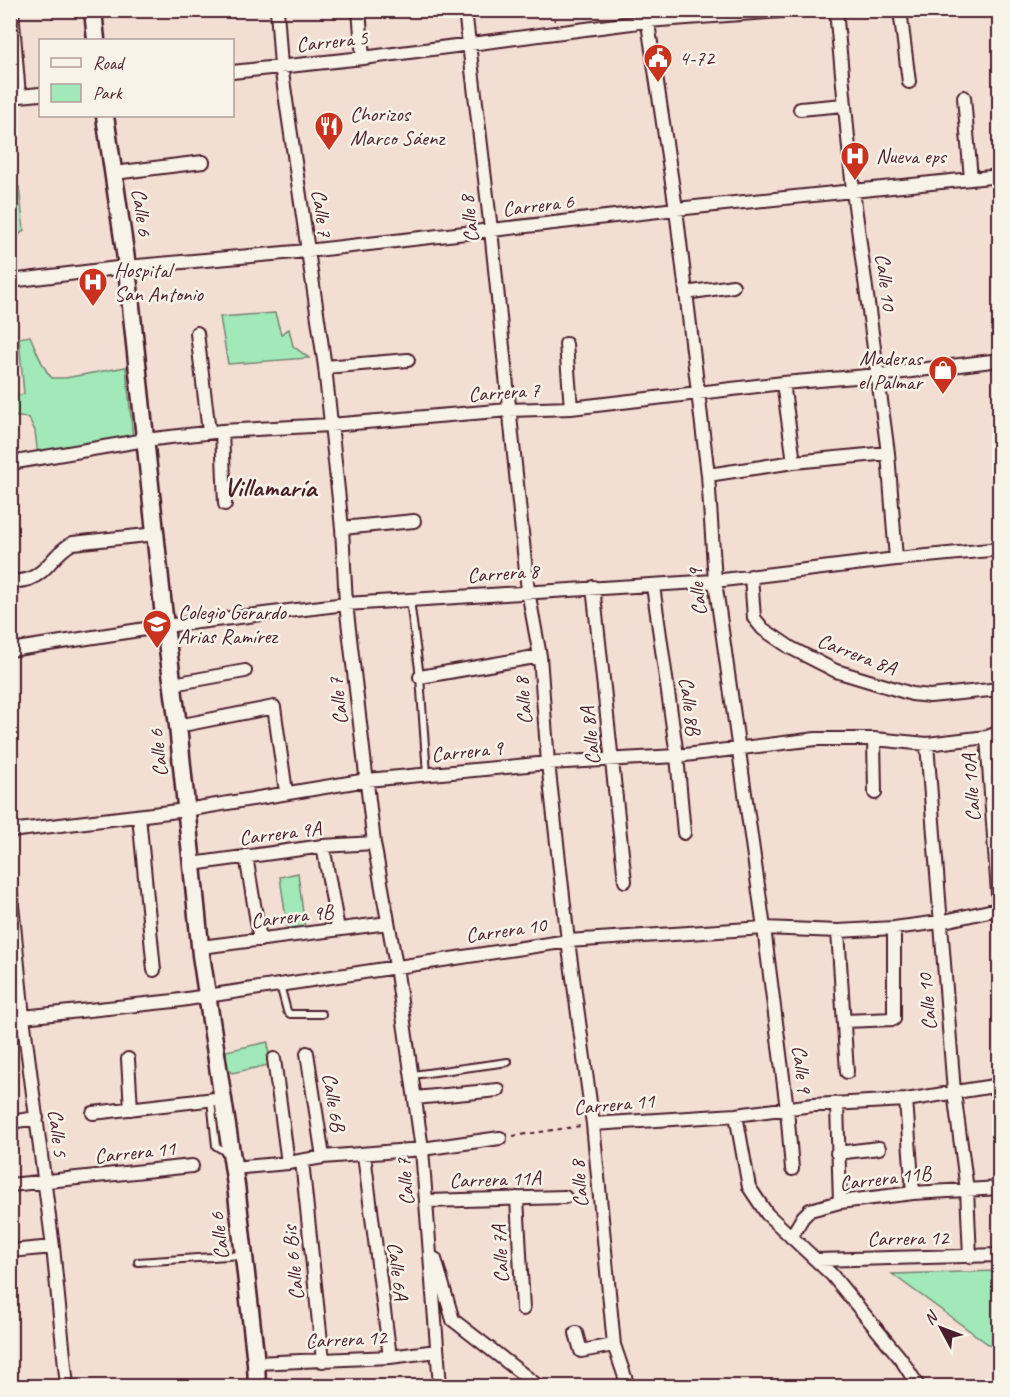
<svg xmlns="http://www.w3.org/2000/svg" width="1010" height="1397" font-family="Caveat,sans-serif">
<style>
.green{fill:#a1e9b8;stroke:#768472;stroke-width:1.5}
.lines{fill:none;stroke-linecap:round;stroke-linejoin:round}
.lane-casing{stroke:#4a1f2b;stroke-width:10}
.street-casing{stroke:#4a1f2b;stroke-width:16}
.secondary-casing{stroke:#4a1f2b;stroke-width:21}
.path{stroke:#4a1f2b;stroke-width:2;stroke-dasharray:4.5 4.5;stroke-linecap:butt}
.lane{stroke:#f7f3e8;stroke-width:6}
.street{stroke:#f7f3e8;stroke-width:12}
.secondary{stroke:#f7f3e8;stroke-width:16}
.labels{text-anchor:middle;stroke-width:5;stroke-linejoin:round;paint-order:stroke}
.street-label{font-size:21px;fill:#4a1f2b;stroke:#f7f3e8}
.poi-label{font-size:21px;fill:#4a1f2b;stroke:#f7f3e8;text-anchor:start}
.district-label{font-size:27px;font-weight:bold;fill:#4a1f2b;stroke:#f7f3e8}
</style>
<rect width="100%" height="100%" fill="#f3ded4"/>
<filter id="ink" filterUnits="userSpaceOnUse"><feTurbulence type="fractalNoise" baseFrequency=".0167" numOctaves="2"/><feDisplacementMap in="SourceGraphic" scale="12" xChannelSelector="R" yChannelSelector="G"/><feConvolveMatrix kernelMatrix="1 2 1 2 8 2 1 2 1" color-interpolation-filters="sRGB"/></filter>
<g filter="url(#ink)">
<path class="green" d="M19,187L24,230L11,243V189Z
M275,313L281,334L289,329L293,346L309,358L228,364L220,317Z
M30,336C36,349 42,368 52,378H65L126,367L133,439L38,456L35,431L29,418L11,416L10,397L24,394L19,338Z
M298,873L305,929L288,932L280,877Z
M268,1042L269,1065L232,1073L226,1066V1051Z
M999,1271V1352L892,1274Z"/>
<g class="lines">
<g class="lane-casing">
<path id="lane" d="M410,600L420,677L427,774
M280,985L287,1011L290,1014H322
M413,1075L508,1062
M211,1100L216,1146L229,1154
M138,1262L242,1255"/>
</g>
<g class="street-casing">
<path id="street" d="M12,10L19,96
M277,10L281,66L325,367L342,528L346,604L374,843L396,966L422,1149L440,1386
M359,10L363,58
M465,10L491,230L528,591L540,656L548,763L568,941L593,1124L614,1345L628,1386
M646,10L676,209L708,475L715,581L764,928L787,1109L792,1169
M836,10L853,191L888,453L896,559
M900,10L909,82
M232,72L363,58L647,21L794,10
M10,97L40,94
M964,97L971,179
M800,109L844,105
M114,173L203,162
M10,281L126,267L307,251L676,209L1000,176
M686,293L733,286
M197,333L209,432
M566,344L571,408
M325,367L408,360
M783,383L794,462
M222,431L225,504
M10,463L145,440L222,431L330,425L509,410L571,408L783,383L879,375L1000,360
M708,475L794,462L888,453
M342,528L414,521
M751,576L754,618L763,629L791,648L836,671L912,694L930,696L1000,689
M10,582C16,581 24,581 29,579C48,572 54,552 73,543L156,534
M653,586L677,756L684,833
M593,587L625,881
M10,650L165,626L346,604L715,581L896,559L1000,549
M420,677L540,656
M173,684L245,671
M178,726L274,707L286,792
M987,737L1000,922
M874,739L875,793
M927,744L954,1092L967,1190L970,1257
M139,816L154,970
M10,831L186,810L367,780L548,763L677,756L816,739H874L927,744L987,737L1000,732
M323,846L338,929
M246,856L260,940
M192,864L323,846L374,843
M10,884L23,1017L53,1247L67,1386
M838,931L847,1072
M201,947L388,923
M845,1021L894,1019V928
M10,1023L23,1017L174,1001L568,941L764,928L838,931L894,928L940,922L998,909
M307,1053L323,1157
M128,1059L131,1109
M274,1059L288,1163
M415,1098L498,1090
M906,1100L913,1193
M837,1105L840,1202
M93,1113L224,1098
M736,1115L749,1187L767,1214L832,1275L901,1359L918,1386
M10,1122L37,1118
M593,1124L736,1115L813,1105L906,1100L1000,1085
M837,1153L879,1148
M364,1155L390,1357
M302,1161L323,1361
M233,1168L288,1163L323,1157L422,1149L500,1138
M10,1185L192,1166
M517,1198L523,1309
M427,1201L565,1197
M791,1237L803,1217L810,1210L840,1202L913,1193L1000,1188
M10,1251L53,1247
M435,1259L453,1320L538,1386
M817,1260L1000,1255
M576,1333L581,1351L614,1345
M256,1363L390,1357L437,1351"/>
</g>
<g class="secondary-casing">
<path id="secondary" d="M93,10L96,40
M105,116L126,259L165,626L178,726L201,955L236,1185L256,1363L257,1386"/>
</g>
<path class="path" d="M551,10L555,21
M10,1072L19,1071
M513,1136L581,1126"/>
<use href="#lane" class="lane"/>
<use href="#street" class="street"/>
<use href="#secondary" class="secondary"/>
</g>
</g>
<defs>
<g id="civic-pin" transform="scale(1.5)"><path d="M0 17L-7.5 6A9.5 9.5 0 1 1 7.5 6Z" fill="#c8321e" stroke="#f7f3e8"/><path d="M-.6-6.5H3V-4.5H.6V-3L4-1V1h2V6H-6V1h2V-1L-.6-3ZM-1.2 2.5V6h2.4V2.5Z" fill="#fff"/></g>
<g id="restaurant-pin" transform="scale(1.5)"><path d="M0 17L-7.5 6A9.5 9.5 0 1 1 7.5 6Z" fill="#c8321e" stroke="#f7f3e8"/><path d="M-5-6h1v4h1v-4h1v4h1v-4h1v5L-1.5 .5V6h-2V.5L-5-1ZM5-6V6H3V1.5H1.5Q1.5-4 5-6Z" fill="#fff"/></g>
<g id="hospital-pin" transform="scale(1.5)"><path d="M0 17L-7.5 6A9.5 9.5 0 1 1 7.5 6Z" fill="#c8321e" stroke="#f7f3e8"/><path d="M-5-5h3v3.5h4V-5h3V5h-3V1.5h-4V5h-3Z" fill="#fff"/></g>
<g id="shop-pin" transform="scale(1.5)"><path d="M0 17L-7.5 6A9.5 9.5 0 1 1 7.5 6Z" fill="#c8321e" stroke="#f7f3e8"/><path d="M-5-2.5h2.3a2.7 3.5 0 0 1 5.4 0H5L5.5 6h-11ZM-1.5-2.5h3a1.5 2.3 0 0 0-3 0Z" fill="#fff"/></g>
<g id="school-pin" transform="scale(1.5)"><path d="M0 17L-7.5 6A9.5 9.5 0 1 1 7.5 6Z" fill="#c8321e" stroke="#f7f3e8"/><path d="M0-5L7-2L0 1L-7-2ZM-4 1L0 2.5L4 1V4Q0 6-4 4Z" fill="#fff"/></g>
</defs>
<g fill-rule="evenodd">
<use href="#civic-pin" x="658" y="58"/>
<use href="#restaurant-pin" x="329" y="126"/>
<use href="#hospital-pin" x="855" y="156"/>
<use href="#hospital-pin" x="93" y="282"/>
<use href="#shop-pin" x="943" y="370"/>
<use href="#school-pin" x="157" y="624"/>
</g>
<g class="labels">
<g class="street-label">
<text transform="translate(332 41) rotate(-6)" y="7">Carrera 5</text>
<text transform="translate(538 205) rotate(-7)" y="7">Carrera 6</text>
<text transform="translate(142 212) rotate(82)" y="7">Calle 6</text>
<text transform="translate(322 213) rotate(82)" y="7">Calle 7</text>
<text transform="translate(469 219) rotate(-97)" y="7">Calle 8</text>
<text transform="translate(886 282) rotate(83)" y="7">Calle 10</text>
<text transform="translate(504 392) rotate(-4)" y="7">Carrera 7</text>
<text transform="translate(503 573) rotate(-4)" y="7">Carrera 8</text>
<text transform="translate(697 592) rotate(-96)" y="7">Calle 9</text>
<text transform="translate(857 654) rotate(21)" y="7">Carrera 8A</text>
<text transform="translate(338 701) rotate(-97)" y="7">Calle 7</text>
<text transform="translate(523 701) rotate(-95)" y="7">Calle 8</text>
<text transform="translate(690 706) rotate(82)" y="7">Calle 8B</text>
<text transform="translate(590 736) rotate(-96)" y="7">Calle 8A</text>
<text transform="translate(467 751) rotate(-6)" y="7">Carrera 9</text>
<text transform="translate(158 753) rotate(-96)" y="7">Calle 6</text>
<text transform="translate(971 788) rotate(-94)" y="7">Calle 10A</text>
<text transform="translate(280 833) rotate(-7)" y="7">Carrera 9A</text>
<text transform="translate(292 916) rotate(-7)" y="7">Carrera 9B</text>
<text transform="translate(506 930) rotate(-8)" y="7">Carrera 10</text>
<text transform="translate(927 1002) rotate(-95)" y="7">Calle 10</text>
<text transform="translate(802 1069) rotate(83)" y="7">Calle 9</text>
<text transform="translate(334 1102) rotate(81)" y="7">Calle 6B</text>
<text transform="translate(614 1104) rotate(-5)" y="7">Carrera 11</text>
<text transform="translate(58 1133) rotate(83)" y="7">Calle 5</text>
<text transform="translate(135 1152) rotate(-6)" y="7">Carrera 11</text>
<text transform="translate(885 1178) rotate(-7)" y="7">Carrera 11B</text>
<text transform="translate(495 1179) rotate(-2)" y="7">Carrera 11A</text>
<text transform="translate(405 1182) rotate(-95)" y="7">Calle 7</text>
<text transform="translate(579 1184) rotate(-95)" y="7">Calle 8</text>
<text transform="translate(219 1236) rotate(-97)" y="7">Calle 6</text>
<text transform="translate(908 1238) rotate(-1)" y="7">Carrera 12</text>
<text transform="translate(500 1254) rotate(-93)" y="7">Calle 7A</text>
<text transform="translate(293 1263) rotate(-96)" y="7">Calle 6 Bis</text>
<text transform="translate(398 1271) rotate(83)" y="7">Calle 6A</text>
<text transform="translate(346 1339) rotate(-3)" y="7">Carrera 12</text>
</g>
<g class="poi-label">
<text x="679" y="65">4-72</text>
<text x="350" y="121">Chorizos<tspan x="350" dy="24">Marco Sáenz</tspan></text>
<text x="876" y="163">Nueva eps</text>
<text x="114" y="277">Hospital<tspan x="114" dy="24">San Antonio</tspan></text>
<text x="922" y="365" text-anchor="end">Maderas<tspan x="922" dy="24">el Palmar</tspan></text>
<text x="178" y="619">Colegio Gerardo<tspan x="178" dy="24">Arias Ramírez</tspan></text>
</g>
<g class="district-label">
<text x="270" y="496">Villamaría</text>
</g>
</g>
<rect width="1010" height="1397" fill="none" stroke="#f7f3e8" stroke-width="36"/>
<rect x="18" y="18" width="974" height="1361" fill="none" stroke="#4a1f2b" stroke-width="2" filter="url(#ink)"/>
<rect x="39" y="39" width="195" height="78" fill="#f7f3e8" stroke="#b29e9c" stroke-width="1.5"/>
<rect x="51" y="58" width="30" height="9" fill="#f7f3e8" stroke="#b29e9c" stroke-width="1.5"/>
<text x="93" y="69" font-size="18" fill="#4a1f2b">Road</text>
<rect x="51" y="84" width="30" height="18" fill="#a1e9b8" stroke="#b29e9c" stroke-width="1.5"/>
<text x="93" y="99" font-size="18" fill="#4a1f2b">Park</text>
<g transform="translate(941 1328) rotate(311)" stroke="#f7f3e8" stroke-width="4.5" paint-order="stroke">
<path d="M0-4.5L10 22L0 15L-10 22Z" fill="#4a1f2b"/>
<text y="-9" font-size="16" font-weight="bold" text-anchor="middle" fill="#4a1f2b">N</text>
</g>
</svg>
